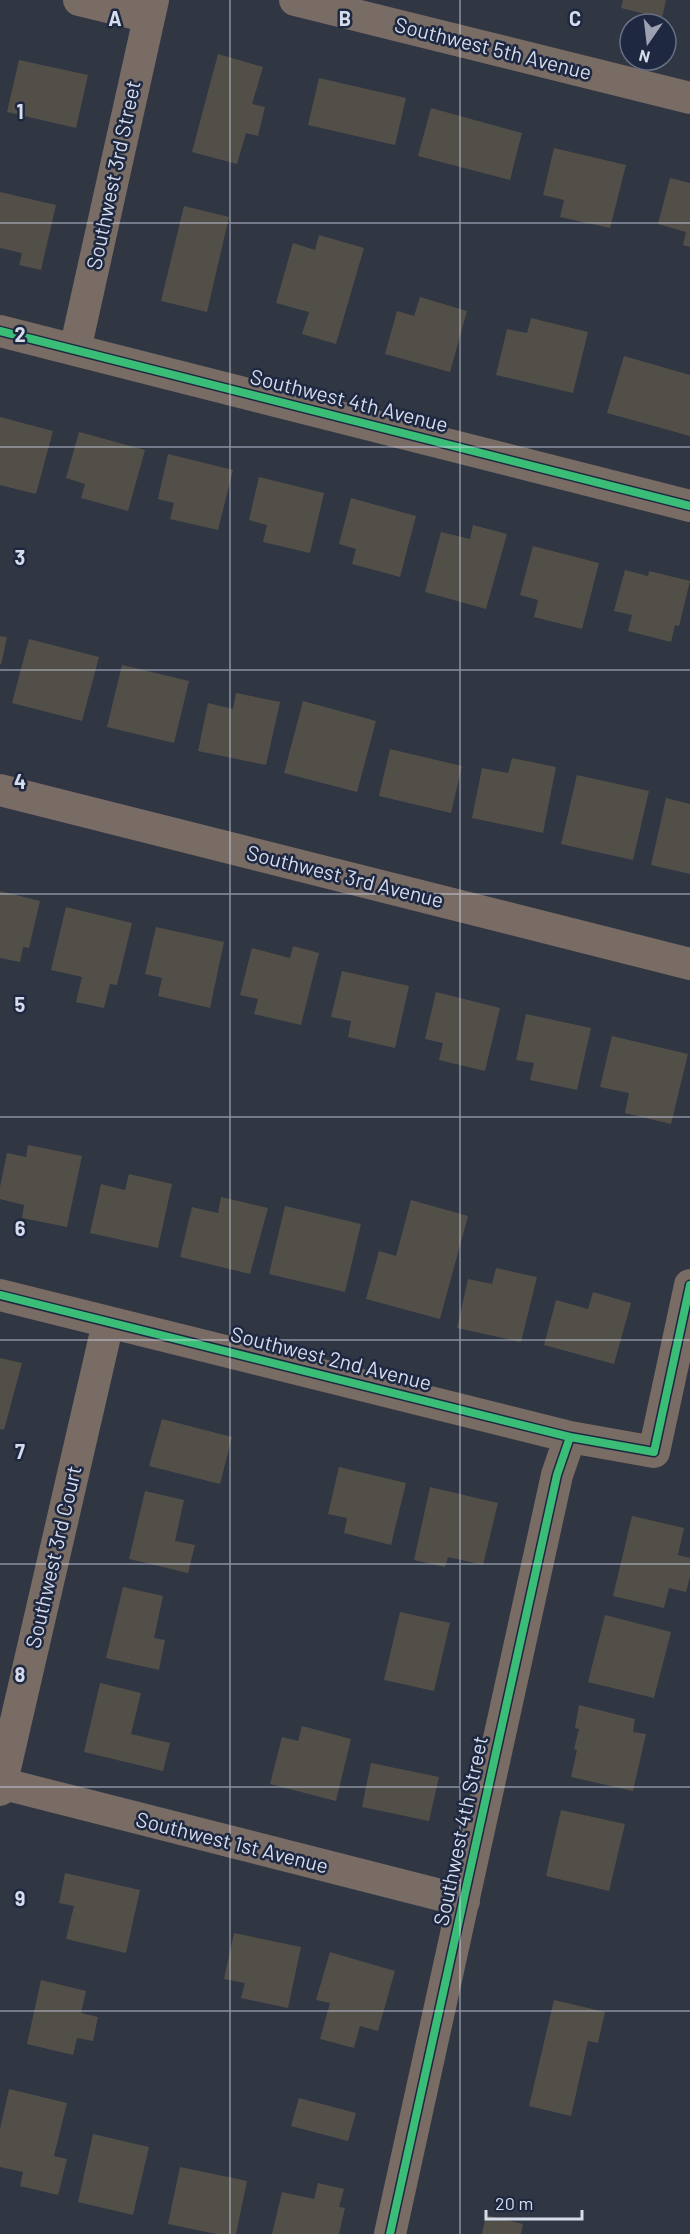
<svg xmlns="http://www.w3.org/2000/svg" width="690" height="2234" font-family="Barlow,sans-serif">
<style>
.building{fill:#524f48}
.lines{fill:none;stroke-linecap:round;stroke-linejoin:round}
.street{stroke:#786c65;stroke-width:32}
.cycleway-casing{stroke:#1f2841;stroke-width:11}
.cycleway{stroke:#3abd76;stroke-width:8}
.grid{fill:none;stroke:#d5dcec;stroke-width:1.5;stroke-opacity:0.55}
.labels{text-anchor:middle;stroke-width:5;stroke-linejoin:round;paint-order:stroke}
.street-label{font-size:21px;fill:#d5dcec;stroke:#1f2841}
.grid-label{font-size:20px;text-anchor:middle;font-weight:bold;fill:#d5dcec;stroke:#1f2841;stroke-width:5;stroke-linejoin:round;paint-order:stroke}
</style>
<rect width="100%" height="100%" fill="#313643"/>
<path class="building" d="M623,0H666L662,18L621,8Z
M218,54L263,67L252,104L265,107L258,136L246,133L237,164L192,152Z
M19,60L88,75L76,128L7,112Z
M319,78L406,98L395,145L308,125Z
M431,108L522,133L510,180L418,156Z
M554,148L626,165L610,228L560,217L564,200L543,195Z
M670,178L690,183V247L683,245L686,232L658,224Z
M0,192L56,205L41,270L19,265L22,253L0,248Z
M184,206L229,217L207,312L161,301Z
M319,235L364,248L336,344L302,334L309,312L276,303L293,243L315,250Z
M420,297L467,311L450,372L385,354L397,311L414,316Z
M531,318L588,332L573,393L496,375L507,329L527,333Z
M624,356L690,375V436L607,413Z
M0,417L53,431L36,494L0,485Z
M79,432L145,450L128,511L81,498L85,484L66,478Z
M168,454L233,470L218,530L170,519L174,503L158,499Z
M259,477L324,493L310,553L263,542L267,525L249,520Z
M351,498L416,516L400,577L352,564L356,549L339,544Z
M473,525L507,534L486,609L425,592L441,532L470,539Z
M533,546L599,563L582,629L534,617L538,600L520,595Z
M625,570L648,576L649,571L690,581L679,626L675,625L671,642L628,631L632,615L614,611Z
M0,636L7,637L1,665L0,664Z
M29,639L99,657L82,721L12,703Z
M122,665L189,681L174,743L107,727Z
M236,693L280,702L266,765L198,751L208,703L233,709Z
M303,701L376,721L357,792L284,773Z
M390,749L462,766L451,813L379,796Z
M512,758L556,767L543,833L472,818L482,768L508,773Z
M577,775L649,791L633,860L561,844Z
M666,798L690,804V874L651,865Z
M0,891L40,901L29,948L23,947L20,962L0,958Z
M66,907L132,923L117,985L110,984L104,1008L76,1002L82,977L51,970Z
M156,927L224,942L210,1008L158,996L162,978L145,974Z
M293,946L319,953L301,1025L254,1014L258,999L240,995L252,948L290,958Z
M342,971L409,986L395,1048L348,1037L351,1021L331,1017Z
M436,992L500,1008L485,1071L439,1060L443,1043L425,1039Z
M526,1014L591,1028L577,1090L530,1080L534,1063L516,1060Z
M612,1036L688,1054L671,1124L625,1113L629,1093L600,1087Z
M28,1145L82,1156L67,1227L22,1218L24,1205L0,1199V1187L7,1153L26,1157Z
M129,1174L172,1184L158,1248L90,1233L101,1184L125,1190Z
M221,1197L268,1208L250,1274L180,1257L192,1207L218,1213Z
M411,1200L468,1216L440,1319L366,1299L379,1251L396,1256Z
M285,1206L361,1224L345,1292L269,1274Z
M496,1268L537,1277L521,1342L457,1328L468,1279L492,1284Z
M593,1292L631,1303L614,1364L544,1345L556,1300L588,1309Z
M0,1358L22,1363L4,1430L0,1429Z
M162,1419L232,1437L220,1484L149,1466Z
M339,1467L406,1483L391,1545L344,1533L347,1518L328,1514Z
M430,1487L498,1503L483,1565L448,1557L445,1567L414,1560Z
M145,1491L184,1500L175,1541L195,1545L188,1573L129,1559Z
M632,1516L684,1528L678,1555L690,1558V1577L686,1592L669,1588L664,1608L613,1596Z
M123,1587L163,1596L154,1638L165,1640L159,1670L106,1658Z
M400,1612L450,1623L434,1691L384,1680Z
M605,1615L671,1632L654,1698L588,1682Z
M100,1683L141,1693L131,1734L170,1743L163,1771L84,1752Z
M579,1705L635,1719L633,1732L646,1734L633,1791L571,1777L577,1750L574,1749L579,1729L575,1728Z
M302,1726L351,1739L336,1801L270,1784L282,1737L298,1741Z
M371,1763L439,1777L429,1821L362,1807Z
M561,1810L625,1824L609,1891L546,1876Z
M65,1873L140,1890L126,1953L66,1939L74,1906L59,1903Z
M234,1933L301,1947L288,2008L241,1998L245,1983L224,1979Z
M330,1952L395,1971L378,2031L360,2026L354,2048L320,2039L330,2003L316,2000Z
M41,1980L86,1991L81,2013L98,2017L93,2041L77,2038L73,2055L27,2044Z
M554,2000L605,2012L598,2043L588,2041L571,2116L529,2106Z
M9,2089L67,2103L54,2156L67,2159L58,2195L20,2186L23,2172L0,2167V2129Z
M299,2098L356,2113L348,2141L291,2126Z
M93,2134L149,2147L133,2215L78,2202Z
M180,2167L247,2181L236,2234H216L168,2224Z
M318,2183L344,2189L339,2207L345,2208L339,2234H272L282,2192L314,2199Z
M486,2215L523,2224L521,2234H482Z"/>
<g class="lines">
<path class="street" d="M79,0L149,17
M295,0L690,98
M0,331L690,506
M75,350L153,0
M0,790L690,964
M0,1295L570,1437L654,1452L690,1285
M0,1783L464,1901
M0,1790L108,1323
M390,2234L557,1475L570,1437"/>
<g class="cycleway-casing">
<path id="cycleway" d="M0,331L690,506
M0,1295L570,1437L654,1452L690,1285
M390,2234L557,1475L570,1437"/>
</g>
<use href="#cycleway" class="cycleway"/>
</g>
<path class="grid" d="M230,0V2234M460,0V2234M0,223H690M0,447H690M0,670H690M0,894H690M0,1117H690M0,1340H690M0,1564H690M0,1787H690M0,2011H690"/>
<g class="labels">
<g class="street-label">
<text transform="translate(493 49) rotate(14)" y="7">Southwest 5th Avenue</text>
<text transform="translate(114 175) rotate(-78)" y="7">Southwest 3rd Street</text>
<text transform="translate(349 401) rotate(14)" y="7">Southwest 4th Avenue</text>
<text transform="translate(345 877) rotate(14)" y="7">Southwest 3rd Avenue</text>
<text transform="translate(331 1359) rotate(14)" y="7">Southwest 2nd Avenue</text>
<text transform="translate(54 1557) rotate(-77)" y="7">Southwest 3rd Court</text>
<text transform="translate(461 1831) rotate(-78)" y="7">Southwest 4th Street</text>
<text transform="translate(232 1843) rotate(14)" y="7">Southwest 1st Avenue</text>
</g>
</g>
<g class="grid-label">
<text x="115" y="26">A</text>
<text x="345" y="26">B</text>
<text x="575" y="26">C</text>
<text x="20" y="119">1</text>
<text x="20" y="342">2</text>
<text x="20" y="565">3</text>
<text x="20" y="789">4</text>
<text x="20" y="1012">5</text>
<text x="20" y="1236">6</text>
<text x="20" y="1459">7</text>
<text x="20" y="1682">8</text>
<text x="20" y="1906">9</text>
</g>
<g transform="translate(648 42) rotate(194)"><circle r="28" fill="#1f2841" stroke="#687085" stroke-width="1.5"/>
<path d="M0-4.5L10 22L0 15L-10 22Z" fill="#9ca2b1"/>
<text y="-9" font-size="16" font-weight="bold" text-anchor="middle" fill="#d5dcec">N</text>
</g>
<path d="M486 2210v9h96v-9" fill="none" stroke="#d5dcec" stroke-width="3"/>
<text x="495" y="2210" font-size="18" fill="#d5dcec" stroke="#1f2841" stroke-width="4.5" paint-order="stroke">20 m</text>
</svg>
